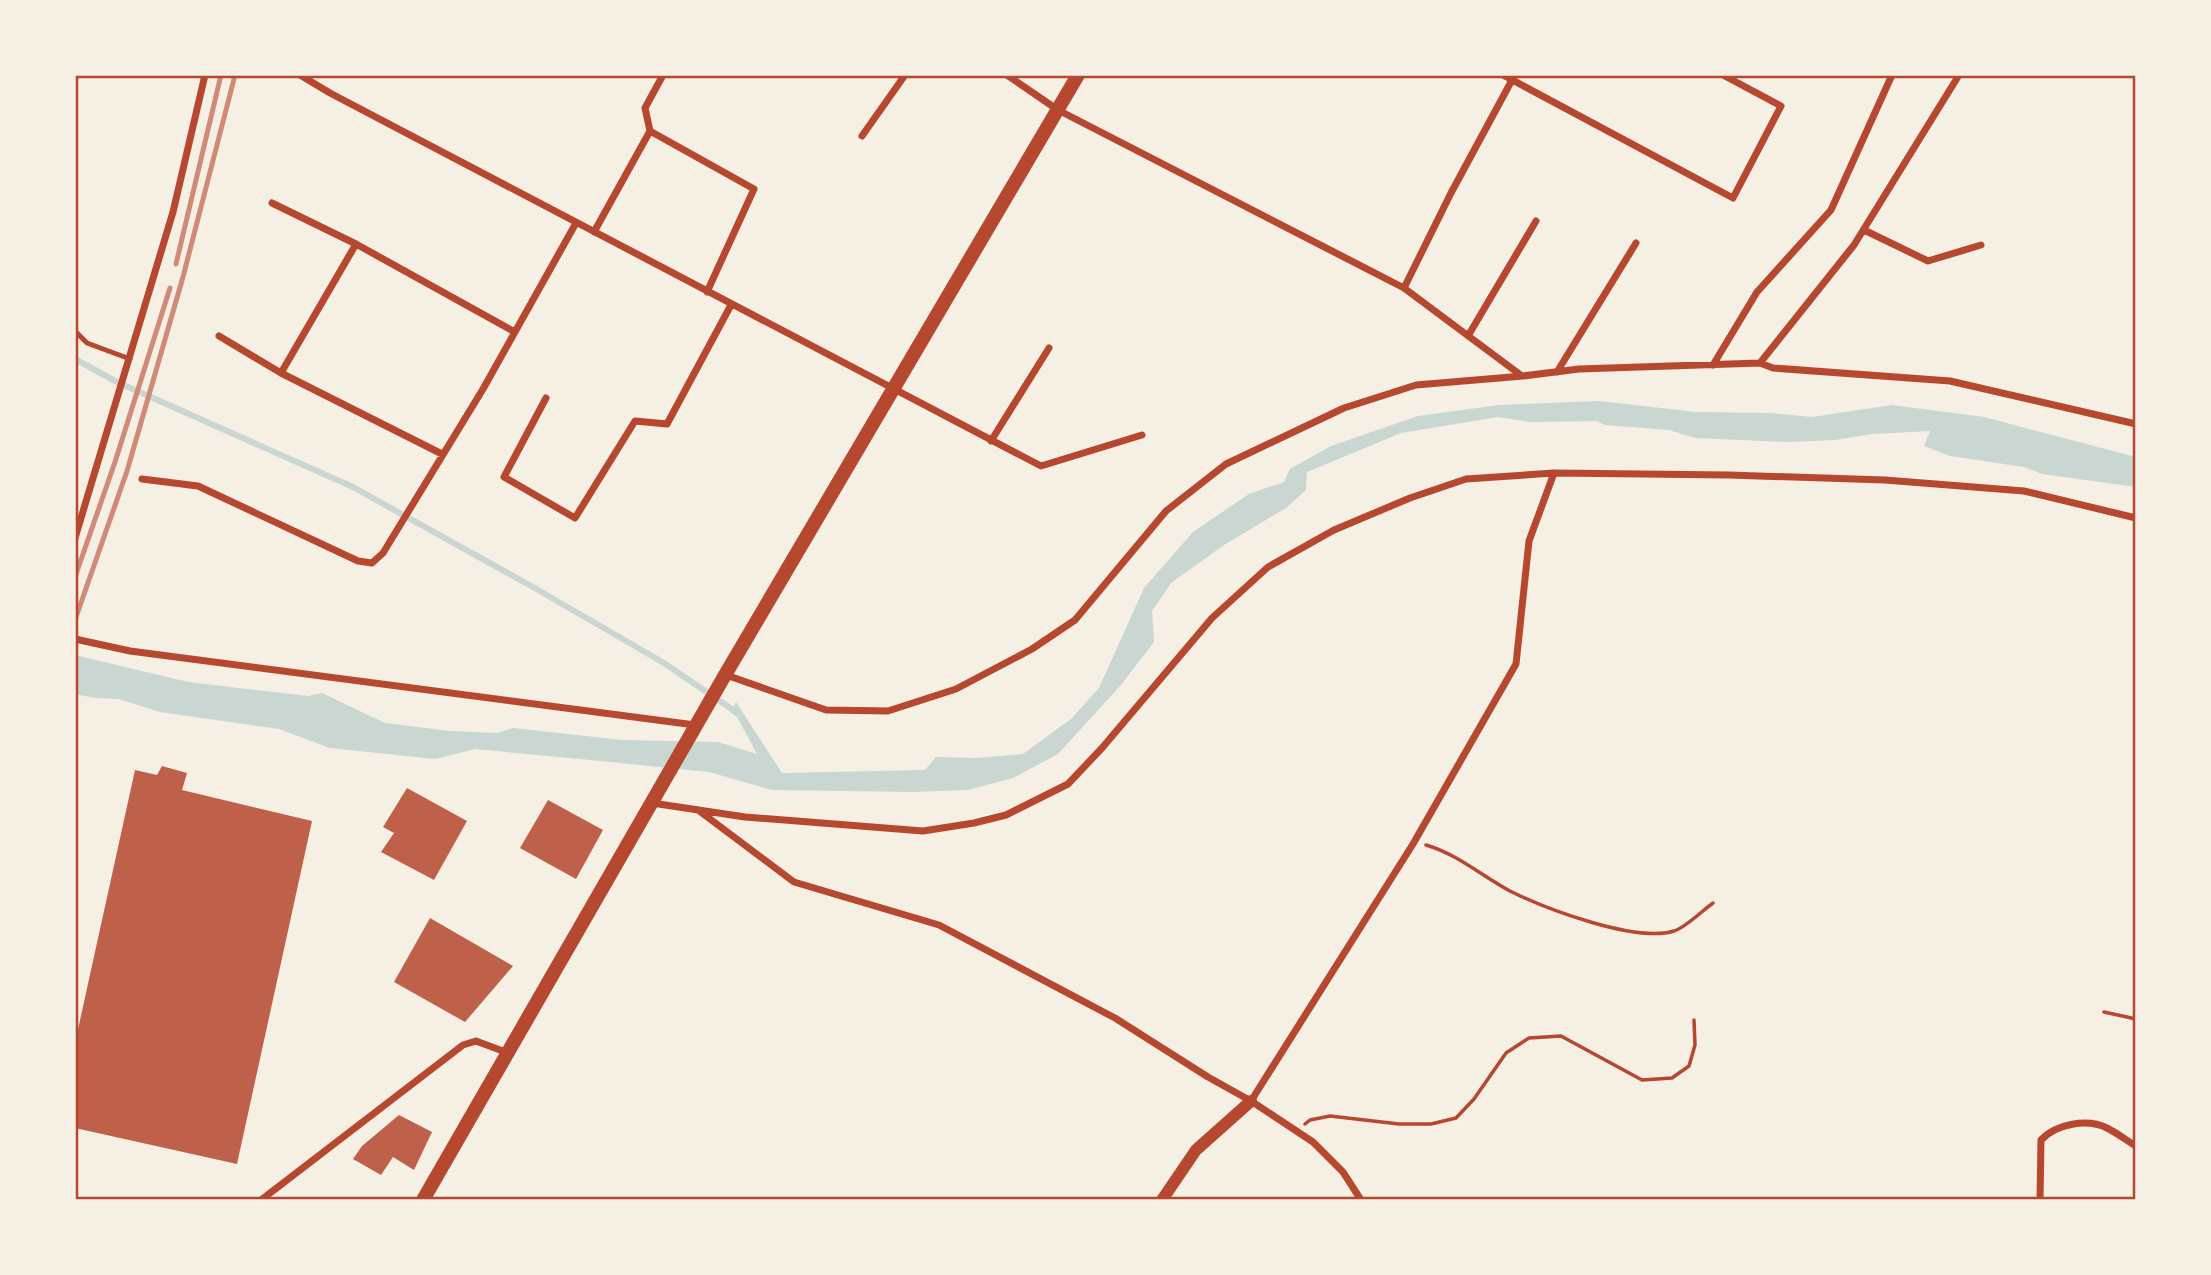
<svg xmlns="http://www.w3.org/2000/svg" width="2211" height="1275" font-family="'Titillium Web',sans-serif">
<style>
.water{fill:#c9d6d2}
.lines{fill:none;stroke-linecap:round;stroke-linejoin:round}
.stream{stroke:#c9d6d2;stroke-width:6}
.building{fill:#bf614a}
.path{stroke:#b5482f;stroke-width:3.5}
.service{stroke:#b5482f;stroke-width:5}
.minor{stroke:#b5482f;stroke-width:7}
.tertiary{stroke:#b5482f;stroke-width:12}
.secondary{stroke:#b5482f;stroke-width:14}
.rail{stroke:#cf8b77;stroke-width:5}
.neatline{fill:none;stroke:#b5482f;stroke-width:2.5}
</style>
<rect width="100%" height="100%" fill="#f6efe4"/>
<path class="water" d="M1599,401L1696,412L1771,413L1812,417L1892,405L1984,417L2136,457V487L2042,474L2024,467L1950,456L1924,446L1930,431L1872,434L1835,440L1787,442L1695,438L1669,430L1605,425L1597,421L1531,422L1498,417L1401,433L1307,472L1306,490L1286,508L1224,545L1171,583L1152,611L1154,642L1120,686L1058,754L1013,778L967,790L913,792L772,790L709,772L601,761L475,749L435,759L330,748L279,729L160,712L119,699L95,698L75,694V655L188,682L308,696L322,693L385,723L449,731L498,733L513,728L622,740L718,742L757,754L737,717L731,713L736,702L782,773L925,770L936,757L977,758L1023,754L1071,719L1099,688L1144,588L1193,532L1249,494L1284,482L1290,469L1331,446L1418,416L1499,405Z"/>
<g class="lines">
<path class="stream" d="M75,359L117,382L353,487L533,587L664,663L739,714"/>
</g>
<path class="building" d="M162,766L187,773L182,790L312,821L237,1164L75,1128V1043L135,770L157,775Z
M407,788L467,821L434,880L381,852L394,833L383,827Z
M548,800L603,830L576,879L520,848Z
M430,918L513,966L465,1022L394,982Z
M399,1115L432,1132L414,1170L393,1157L381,1175L353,1159L362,1146Z"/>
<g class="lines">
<path class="path" d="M1426,845C1457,854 1482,876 1510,891C1546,909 1636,943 1674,931C1685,928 1703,910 1713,903
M2104,1012L2136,1019
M1305,1124L1310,1120L1330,1116L1399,1124H1431L1456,1118L1474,1099L1506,1053L1529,1038L1561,1036L1642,1080L1672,1078L1689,1066L1695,1045L1694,1020"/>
<path class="service" d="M75,331L87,343L130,359"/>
<path class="minor" d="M300,75L330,93L1041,466L1142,435
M1007,75L1058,110L1404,288L1522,376
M1503,75L1733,198L1781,106L1723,75
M650,131L645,108L663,75
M862,136L905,75
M272,203L356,244L515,332
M1864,230L1928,261L1981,245
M594,232L650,131L754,189L707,292
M1404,288L1451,193L1512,80
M219,336L281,373L442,454
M1468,336L1536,221
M1760,363L1854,245L1959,75
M1713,365L1757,292L1831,210L1892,75
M1557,372L1636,243
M281,373L356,244
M546,398L504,477L575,518L635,421L667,424L731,305
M991,441L1049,348
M142,479L198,486L358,561L372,563L383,553L483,389L576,223
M75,538L173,212L205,75
M75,639L130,651L695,725
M726,675L826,710L888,711L956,689L1032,649L1075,620L1166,511L1226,464L1344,408L1416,385L1523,376L1579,369L1760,363L1773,368L1950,381L2136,424
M652,803L745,817L923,831L974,823L1006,815L1068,784L1102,748L1212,618L1268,567L1334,530L1410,498L1466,479L1554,473L1729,475L1885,480L2024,491L2136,518
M698,810L794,882L939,925L1115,1018L1208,1077L1251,1101L1313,1142L1343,1172L1361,1200
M1251,1101L1413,844L1516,664L1529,541L1554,473
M261,1200L463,1045L476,1041L508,1053
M2040,1200L2041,1140C2056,1124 2087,1118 2107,1128C2117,1133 2126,1140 2136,1146"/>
<path class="tertiary" d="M1162,1200L1196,1150L1251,1101"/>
<path class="secondary" d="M423,1200L725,675L1078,75"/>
<path class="rail" d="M176,264L221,75
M75,577L115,462L170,288
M75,620L127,471L183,277L235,75"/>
</g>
<rect width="2211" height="1275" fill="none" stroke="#f6efe4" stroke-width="154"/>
<rect x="77" y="77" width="2057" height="1121" class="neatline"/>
</svg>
